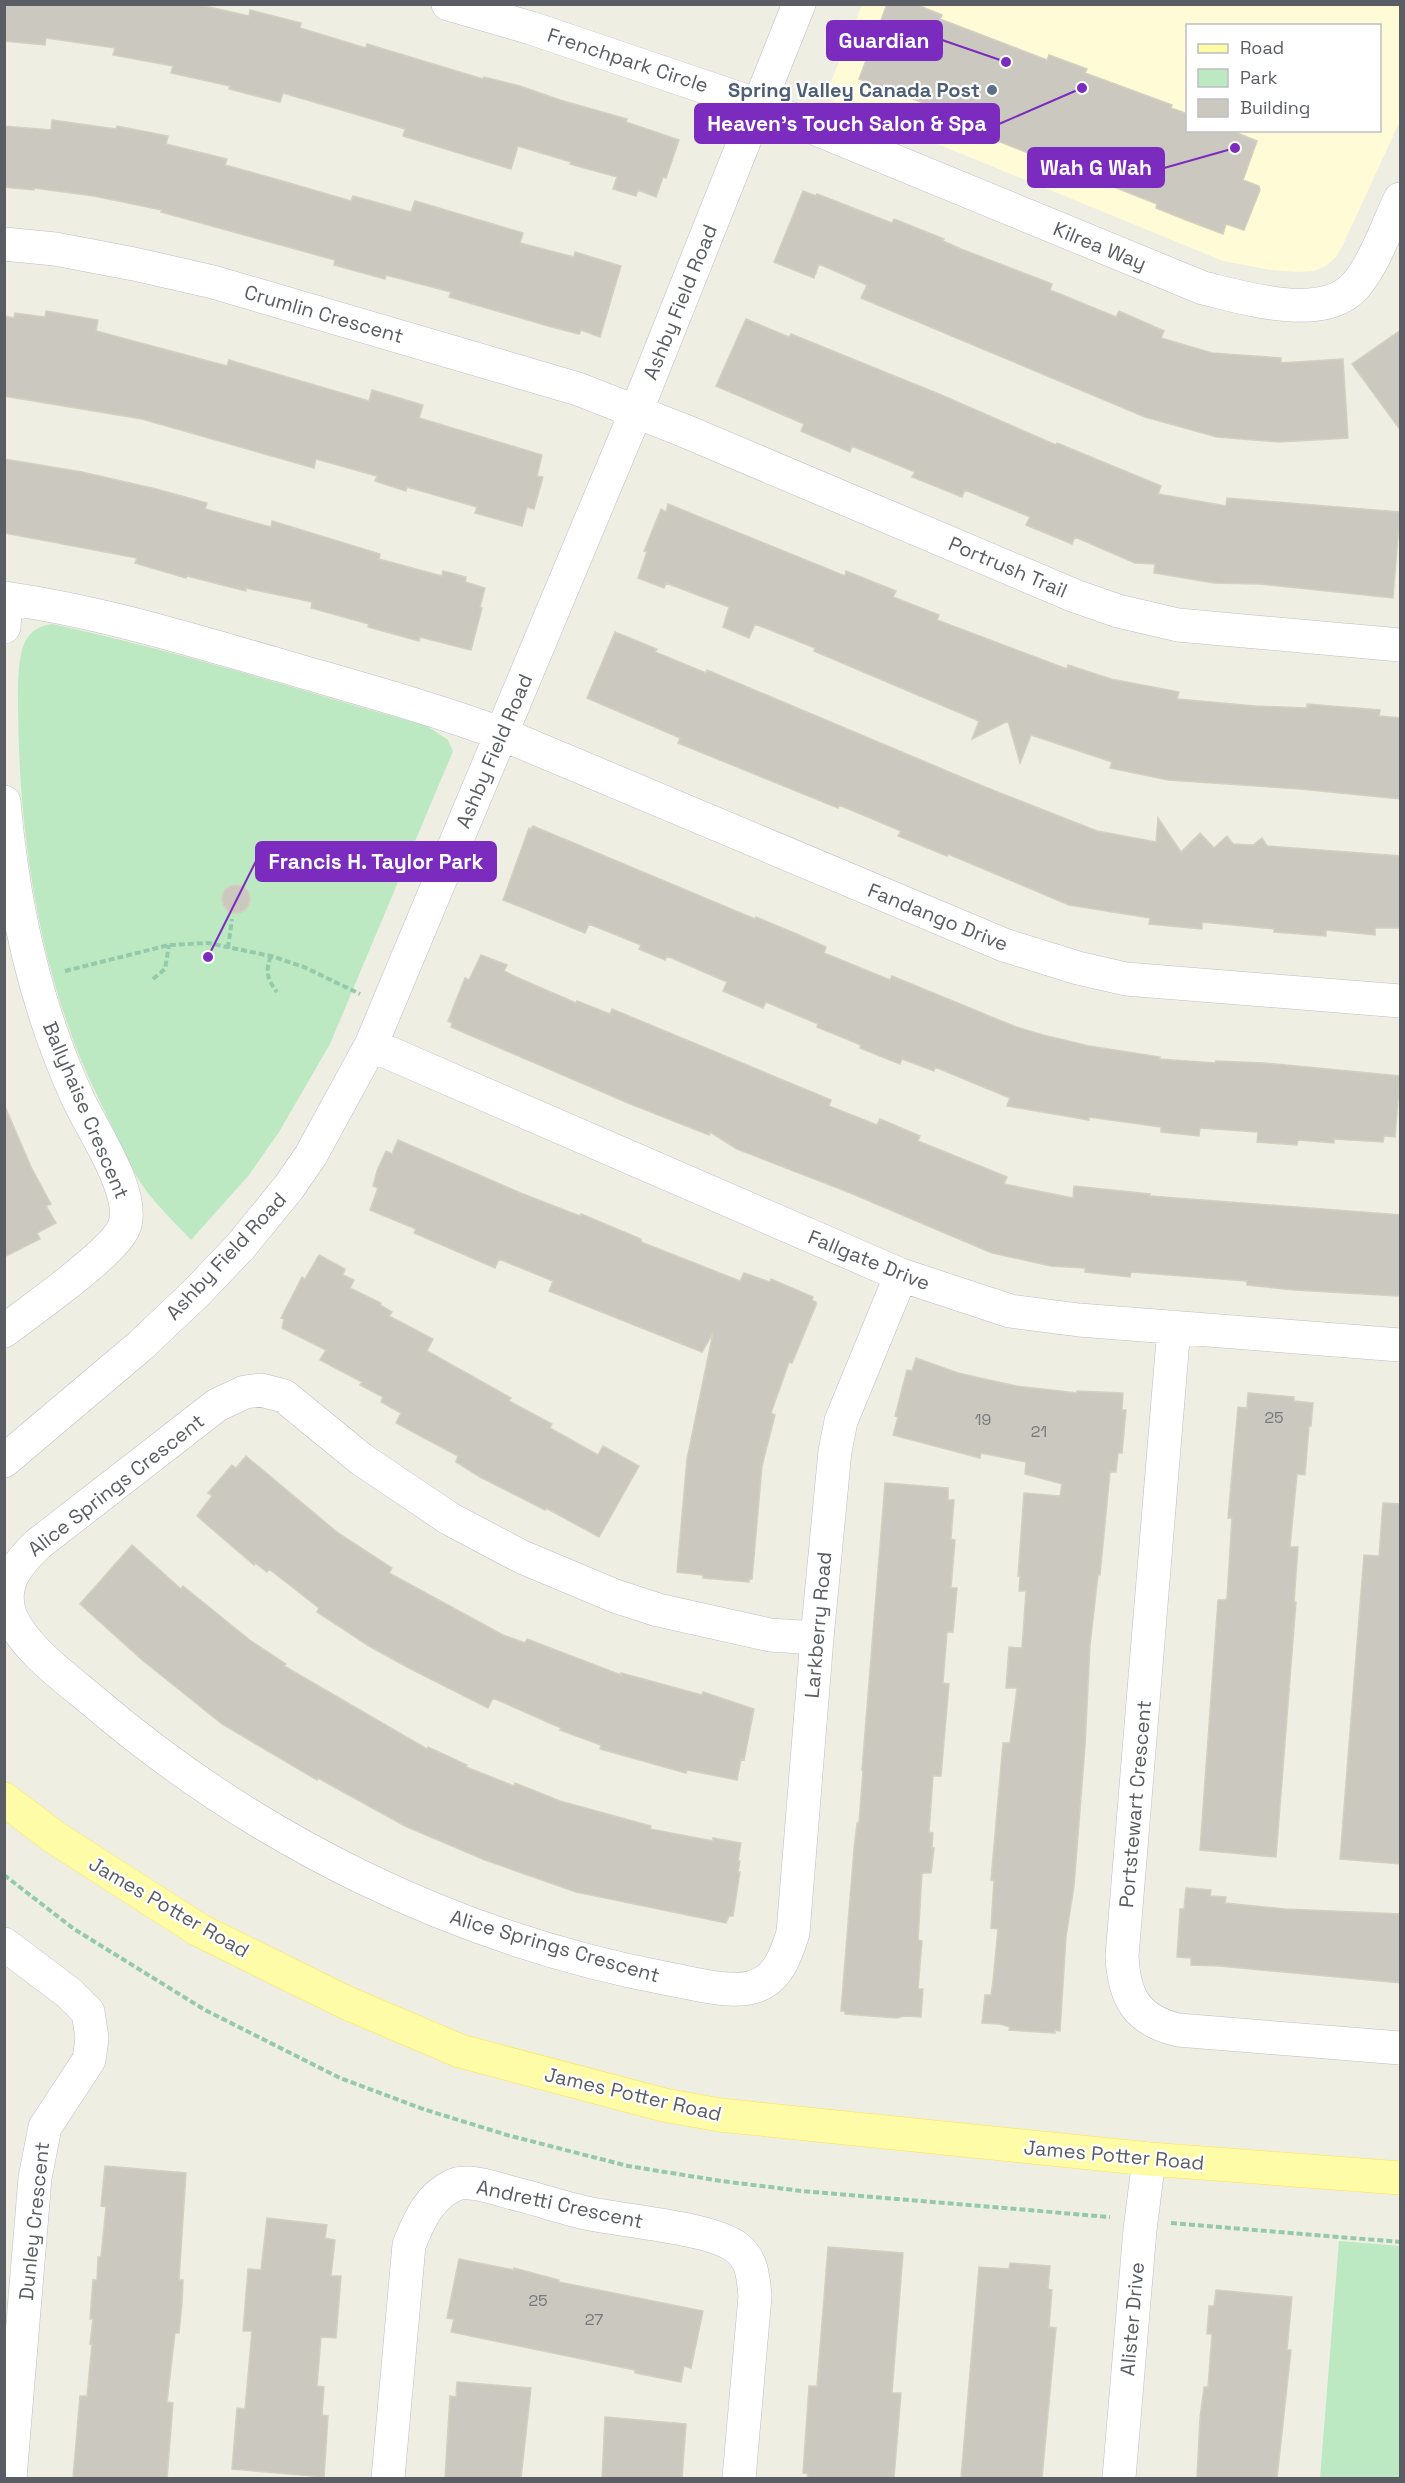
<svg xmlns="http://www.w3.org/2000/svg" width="1405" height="2483" font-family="'Space Grotesk',sans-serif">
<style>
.commercial{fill:#fffbd7;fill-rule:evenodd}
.green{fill:#bce9c2}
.building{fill:#cac8bf;stroke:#d4d0c0;stroke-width:1.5}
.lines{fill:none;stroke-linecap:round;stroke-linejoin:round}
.minor-casing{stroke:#bcbfc5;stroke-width:34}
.major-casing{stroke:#ffe44b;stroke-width:34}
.path{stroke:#94caab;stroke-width:4;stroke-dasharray:6 3;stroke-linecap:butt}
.minor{stroke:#fff;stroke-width:33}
.major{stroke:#fffca7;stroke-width:33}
.service-dot{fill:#5c6f8a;stroke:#fff;stroke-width:2}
.labels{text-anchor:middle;stroke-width:4.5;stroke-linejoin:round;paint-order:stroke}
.number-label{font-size:16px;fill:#76787b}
.street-label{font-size:20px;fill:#5a5e64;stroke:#fff}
.service-label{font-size:20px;font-weight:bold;fill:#4e5e75;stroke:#fff;text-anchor:end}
.leader{fill:none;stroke:#7b2cbf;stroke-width:2}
.callout-dot{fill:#7b2cbf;stroke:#fff;stroke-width:2}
.callout{fill:#7b2cbf;stroke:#7b2cbf;stroke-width:2}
.callout-label{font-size:21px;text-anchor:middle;font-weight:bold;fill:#fff}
</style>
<rect width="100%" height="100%" fill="#efeee2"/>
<path class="commercial" d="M862,5H1400V121L1341,249L1335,258L1326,266L1314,271L1297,272L1271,270L1223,261L828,99L825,96ZM1188,26H1380V130H1188Z"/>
<path class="green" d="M52,624C179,651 302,691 427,726L448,740L453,751L330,1044L279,1132L249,1175L191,1240C176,1224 158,1207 145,1189C133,1173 124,1152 115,1133C100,1101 83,1068 71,1034C33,929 19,818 18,708C18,690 17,656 26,640C32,630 40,626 52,624Z
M1339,2241L1400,2246V2478H1320Z"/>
<path class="building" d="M4,4H196L249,16L250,10L301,23L300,28L366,48L367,44L483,79L484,77L520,86L560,100L627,119L626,122L679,140L666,178L663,177L656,197L638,190L636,196L613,189L617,177L570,164L571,162L518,146L511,169L403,136L405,129L348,112L283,93L280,102L229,89L230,86L171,73L173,66L113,55L115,48L46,38L45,45L4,41Z
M887,4H915L942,15L940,19L1047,60L1049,55L1087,69L1085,73L1172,105L1171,108L1188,114V130H1230L1257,141L1243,180L1259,186L1260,190L1244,230L1226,224L1223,234L1186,220L1156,208L1157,204L985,136L988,127L859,79Z
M52,120L116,129L117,126L168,136L166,144L227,159L225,165L286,182L351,201L353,196L411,212L415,201L523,233L520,243L574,257L575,252L621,266L600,337L581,330L579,334L548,326L449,297L451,292L386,275L385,279L363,273L334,265L335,260L161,212L162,210L94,196L34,188V190L4,187V126L51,130Z
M803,191L816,196L817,194L892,223L894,219L944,239L943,241L961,249L1052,284L1050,290L1116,317L1119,311L1164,331L1161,338L1212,353L1281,358V363L1343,359L1348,438L1279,442L1217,437L1145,417L861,298L867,285L819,264L814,278L774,262Z
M46,311L98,320L96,331L227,366L229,360L369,401L372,390L423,405L419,418L542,455L537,476L543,477L534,509L527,507L522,526L475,513L477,507L407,487L406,491L375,481L377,476L316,459L314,468L142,419L4,396V316L14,318L15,313L45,317Z
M746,319L789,337L791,334L939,394L1056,445L1057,443L1161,486L1158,494L1226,506L1227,498L1400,512L1393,598L1260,584L1214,583L1154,573L1155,564L1135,563L1075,537L1072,544L1026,525L1030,517L965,490L962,497L912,477L915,472L852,446L850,452L801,431L804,424L716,386Z
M1401,330V431L1352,364Z
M4,459L82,472L156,489L207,503L205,509L245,520L271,527L272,521L380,554L379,559L442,576L443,571L466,577L465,582L485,588L480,607L482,608L471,650L420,637L419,641L368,627L369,624L311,608L312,602L246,588V591L187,576L186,578L135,563L137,558L4,533Z
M668,504L845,576L846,571L896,591L893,597L939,615L937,620L1067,669L1068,665L1111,679L1179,692L1177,699L1255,706L1307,708V704L1380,710L1379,716L1401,718V799L1300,789L1168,780L1110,768L1112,762L1031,735L1020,763L1008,721L972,739L979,721L814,651L815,648L755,624L749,638L723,627L729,607L666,583L664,588L638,578L647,552L644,551L661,509L666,512Z
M615,632L657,649L655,652L706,673L707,670L985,787L1097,831L1156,842L1158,818L1181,852L1200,833L1214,848L1227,836L1233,844L1253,845L1262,838L1267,846L1401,856V928H1375V935L1326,930V936L1274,932V929L1202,922V929L1149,924L1150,918L1069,905L948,854L947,856L898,836L901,831L839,805L838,808L678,743L680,738L587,698Z
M533,826L755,919L756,917L792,932L826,947L824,953L890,980L892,976L1016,1027L1043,1035L1089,1046L1160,1057L1159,1059L1215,1063L1216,1061L1264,1063L1400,1076L1395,1137L1384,1136L1383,1142L1334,1139V1143L1298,1140L1297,1145L1257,1142L1258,1132L1200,1128L1199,1136L1161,1132V1127L1089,1117V1120L1007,1106L1010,1098L935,1067L934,1071L902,1059L900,1064L860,1048L861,1045L817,1027L818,1024L766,1002L763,1008L723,991L727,982L667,956L665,960L639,949L641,945L589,924L585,933L503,900L529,828L531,829Z
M222 899a14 14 0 1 1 28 0a14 14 0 1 1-28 0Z
M481,955L507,965L504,971L516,977L576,1003L577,1001L610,1014L612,1009L831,1100L829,1106L877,1125L880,1119L920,1136L918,1141L1007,1177L1004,1184L1073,1198L1074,1186L1150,1194V1196L1401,1215V1293L1398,1296L1295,1290L1247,1285V1281L1131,1272L1130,1277L1085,1272V1268L1051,1266L992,1253L848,1192L737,1149L710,1132L709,1135L628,1103L451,1027L452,1023L448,1021L457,998L465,978L469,980Z
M4,1104L31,1167L51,1204L46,1206L56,1223L37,1233L40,1239L4,1257Z
M398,1140L523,1194L580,1216L581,1214L641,1239V1242L740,1281L744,1273L770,1282L771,1279L813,1297L812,1300L816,1302V1305L792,1363L789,1362L771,1413L775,1415L762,1466L752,1579H749V1582L703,1578V1575L677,1572L687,1459L713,1333L702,1352L549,1291L553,1281L499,1259L495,1268L414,1233L416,1229L370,1210L378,1188L373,1186L377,1171L386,1151L392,1154Z
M319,1255L345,1269L343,1275L354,1280L350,1288L381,1303L380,1305L392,1312L389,1316L433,1339L427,1351L511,1398L509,1401L552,1424L550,1428L598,1455L603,1446L639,1466L599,1537L546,1508L545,1510L480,1477L456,1462L458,1456L396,1423L401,1413L381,1402L383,1397L360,1385L362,1382L320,1360L326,1350L282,1328L284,1319L281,1318L302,1277L305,1279Z
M916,1358L958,1373L1016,1386L1077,1393V1391L1123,1393L1122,1410H1126L1122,1453H1118L1116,1472H1110L1100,1575H1098L1090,1645L1085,1746L1074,1886L1066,1937L1060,2031L1055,2030V2033L1009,2030L1010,2027L1000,2024L982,2023L985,1995H991L993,1981L998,1929L991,1928L994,1880H991L1003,1743H1010L1017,1688H1006L1009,1647L1022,1648L1026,1591H1019L1020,1576H1018L1024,1493L1060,1496L1062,1484L1025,1474L1026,1462L981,1453L980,1458L893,1435L898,1417L895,1416L907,1370L912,1371Z
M1248,1393L1294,1397V1401L1313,1403L1311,1426H1309L1305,1475L1297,1474L1290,1547H1298L1294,1602H1296L1276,1857L1200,1850L1218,1600H1225L1227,1598L1232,1518H1228L1238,1407L1247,1408Z
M246,1456L338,1533L392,1568L389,1573L503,1635L525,1643L527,1639L621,1675V1673L702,1695L703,1692L754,1709L744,1760L741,1759L737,1780L687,1770L686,1773L600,1749L601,1745L560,1730L561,1728L493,1698L488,1708L407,1667L369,1646L317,1612L319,1608L269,1569L267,1572L255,1563L254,1565L197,1516L212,1496L208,1493L232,1465L236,1468Z
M885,1483L948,1488V1500H954L951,1539L955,1540L951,1588H957L953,1632H947L943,1683L949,1684L941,1776H933L929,1832L933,1833L932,1848H934L931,1873H922L918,1940L922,1941L918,1989H923L921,2017L904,2016L897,2018L845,2014V2011H841L854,1849L857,1823H859L863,1771L862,1770Z
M1383,1503L1401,1504V1864L1340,1859L1364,1555L1379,1556Z
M132,1545L181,1589L183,1586L251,1641L286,1664L284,1666L427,1749L428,1747L467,1765L466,1767L514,1786L515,1783L560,1801L651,1826L650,1829L713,1841V1838L741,1843L738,1861H740L738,1872H740L733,1916H729L726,1923L576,1892L485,1860L405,1826L318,1778L317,1780L222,1724L141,1659L80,1604Z
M1186,1888L1211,1890L1210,1896L1226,1897L1225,1903L1285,1909L1401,1914V1983L1220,1966L1191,1965V1958L1177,1957L1180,1909H1184Z
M105,2166L186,2173L179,2280H183L182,2303L179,2333H175L167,2402L173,2403L167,2478H73L80,2396H87L92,2344H90L93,2319H90L93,2280H97L98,2257H101L106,2207L101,2206Z
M267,2218L327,2225L325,2238L335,2240L331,2276H341L336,2338L321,2337L317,2386L324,2387L322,2415L328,2416L324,2477L232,2469L237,2408L245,2409L252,2331H243L248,2269L261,2270Z
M828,2247L903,2253L892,2393H901L894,2478H807L808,2474L803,2473L809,2386H817Z
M459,2259L514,2270V2268L559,2280V2282L703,2311L691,2368L684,2366L681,2382L635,2373V2370L451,2332L454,2319L447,2318Z
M1010,2263L1050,2266L1048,2289L1052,2290L1049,2327L1056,2328L1042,2478H961L979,2267L1009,2269Z
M1216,2290L1292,2297L1287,2350H1291L1277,2478H1197L1200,2418L1204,2387H1208L1212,2334H1207L1209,2306H1214Z
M457,2382L531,2388L521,2478H445L450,2396L456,2397Z
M605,2417L686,2424L682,2478H602Z"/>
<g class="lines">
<g class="minor-casing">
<path id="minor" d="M448,4L531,28L758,105L1203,288C1245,298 1324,323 1356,285C1376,261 1387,226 1400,199
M4,244L55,249L134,264L213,282L578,389L685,431L1075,596L1118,611L1178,625L1400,645
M4,598C98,611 188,639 279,665C354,687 429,707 502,734L1004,945L1078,968L1126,979L1400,1001
M4,627L6,598
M4,802C13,904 36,1009 79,1101C93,1131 137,1195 124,1227C114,1253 30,1311 4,1331
M371,1045L901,1275L1010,1311L1079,1320L1400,1345
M1174,1327L1122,1956C1124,1997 1136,2020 1178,2030L1400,2048
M4,1461L140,1346L195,1294L240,1247L289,1187L311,1155L371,1045L636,412L799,4
M817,1638L770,1635L658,1610L615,1596L522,1557L450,1519L361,1459L284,1396L261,1390L245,1392L217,1405L38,1544C18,1563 0,1584 10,1614C22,1647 67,1679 93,1701C257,1841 456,1939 669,1979C692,1983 731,1994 753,1987C778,1980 786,1955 793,1933L817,1638L835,1451L841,1421L901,1275
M4,1944L69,1993L88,2012L92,2038L89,2060L45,2127L35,2178L10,2478
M388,2478L409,2245C419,2221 428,2197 454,2185C470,2178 503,2191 520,2195C544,2201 567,2209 591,2214C625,2221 711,2228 736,2247C753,2260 753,2277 755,2296L739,2478
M1119,2478L1140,2230L1149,2159"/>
</g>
<g class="major-casing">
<path id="major" d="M4,1799L54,1837L199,1930L347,2003L460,2051L664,2105L720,2115L1149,2159L1400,2178"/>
</g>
<path class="path" d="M228,948L232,919
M271,956C265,971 267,979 277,992
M65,971L169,945L208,943L271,956L304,967L360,994
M153,979L165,969L169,945
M4,1875L74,1929L205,2010L340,2078L423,2109L507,2135L628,2166L721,2181L802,2191L1110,2217
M1171,2223L1400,2242"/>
<use href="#minor" class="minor"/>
<use href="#major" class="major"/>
</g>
<circle class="service-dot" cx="992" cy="90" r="6"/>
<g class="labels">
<g class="number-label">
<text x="1274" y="1423">25</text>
<text x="983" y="1425">19</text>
<text x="1039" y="1437">21</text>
<text x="538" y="2306">25</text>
<text x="594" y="2325">27</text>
</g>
<g class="street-label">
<text transform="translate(628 60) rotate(18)" y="7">Frenchpark Circle</text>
<text transform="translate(1100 246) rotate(22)" y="7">Kilrea Way</text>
<text transform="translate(680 302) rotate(-68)" y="7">Ashby Field Road</text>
<text transform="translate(324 314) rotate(16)" y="7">Crumlin Crescent</text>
<text transform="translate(1008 567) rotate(23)" y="7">Portrush Trail</text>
<text transform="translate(494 751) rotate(-67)" y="7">Ashby Field Road</text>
<text transform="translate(938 917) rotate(22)" y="7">Fandango Drive</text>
<text transform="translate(86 1110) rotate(67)" y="7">Ballyhaise Crescent</text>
<text transform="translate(226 1256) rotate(-47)" y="7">Ashby Field Road</text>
<text transform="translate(869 1260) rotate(22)" y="7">Fallgate Drive</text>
<text transform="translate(116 1485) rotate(-38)" y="7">Alice Springs Crescent</text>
<text transform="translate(818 1625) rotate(-85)" y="7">Larkberry Road</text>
<text transform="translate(1135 1804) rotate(-85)" y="7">Portstewart Crescent</text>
<text transform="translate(169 1907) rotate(30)" y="7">James Potter Road</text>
<text transform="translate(555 1946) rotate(16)" y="7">Alice Springs Crescent</text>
<text transform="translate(633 2094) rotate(13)" y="7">James Potter Road</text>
<text transform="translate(1114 2155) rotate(5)" y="7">James Potter Road</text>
<text transform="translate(560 2204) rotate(12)" y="7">Andretti Crescent</text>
<text transform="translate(34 2221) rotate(-84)" y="7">Dunley Crescent</text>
<text transform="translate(1132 2319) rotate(-85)" y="7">Alister Drive</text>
</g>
<g class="service-label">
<text x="980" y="97">Spring Valley Canada Post</text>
</g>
</g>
<path class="leader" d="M1006 62L942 40M1082 88L999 124M1235 148L1164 168M208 957L256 861"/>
<g class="callout-dot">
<circle cx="1006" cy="62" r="6"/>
<circle cx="1082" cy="88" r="6"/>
<circle cx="1235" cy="148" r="6"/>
<circle cx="208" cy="957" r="6"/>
</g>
<g class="callout">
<rect x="827" y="21" width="115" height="39" rx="6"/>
<rect x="695" y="104" width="304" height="39" rx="6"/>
<rect x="1028" y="148" width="136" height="39" rx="6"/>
<rect x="256" y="842" width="240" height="39" rx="6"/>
</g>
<g class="callout-label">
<text x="884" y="48">Guardian</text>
<text x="847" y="131">Heaven's Touch Salon &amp; Spa</text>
<text x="1096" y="175">Wah G Wah</text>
<text x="376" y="869">Francis H. Taylor Park</text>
</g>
<rect width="1405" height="2483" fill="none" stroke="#5a5e64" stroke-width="12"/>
<rect x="1186" y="24" width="195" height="108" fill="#ffffff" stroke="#bdbfc1" stroke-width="1.5"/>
<rect x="1198" y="44" width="30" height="9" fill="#fffca7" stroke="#bdbfc1" stroke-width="1.5"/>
<text x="1240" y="54" font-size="18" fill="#5a5e64">Road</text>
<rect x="1198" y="69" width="30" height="18" fill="#bce9c2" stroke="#bdbfc1" stroke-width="1.5"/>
<text x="1240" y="84" font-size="18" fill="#5a5e64">Park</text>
<rect x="1198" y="99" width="30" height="18" fill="#cac8bf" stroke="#bdbfc1" stroke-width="1.5"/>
<text x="1240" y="114" font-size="18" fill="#5a5e64">Building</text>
</svg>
